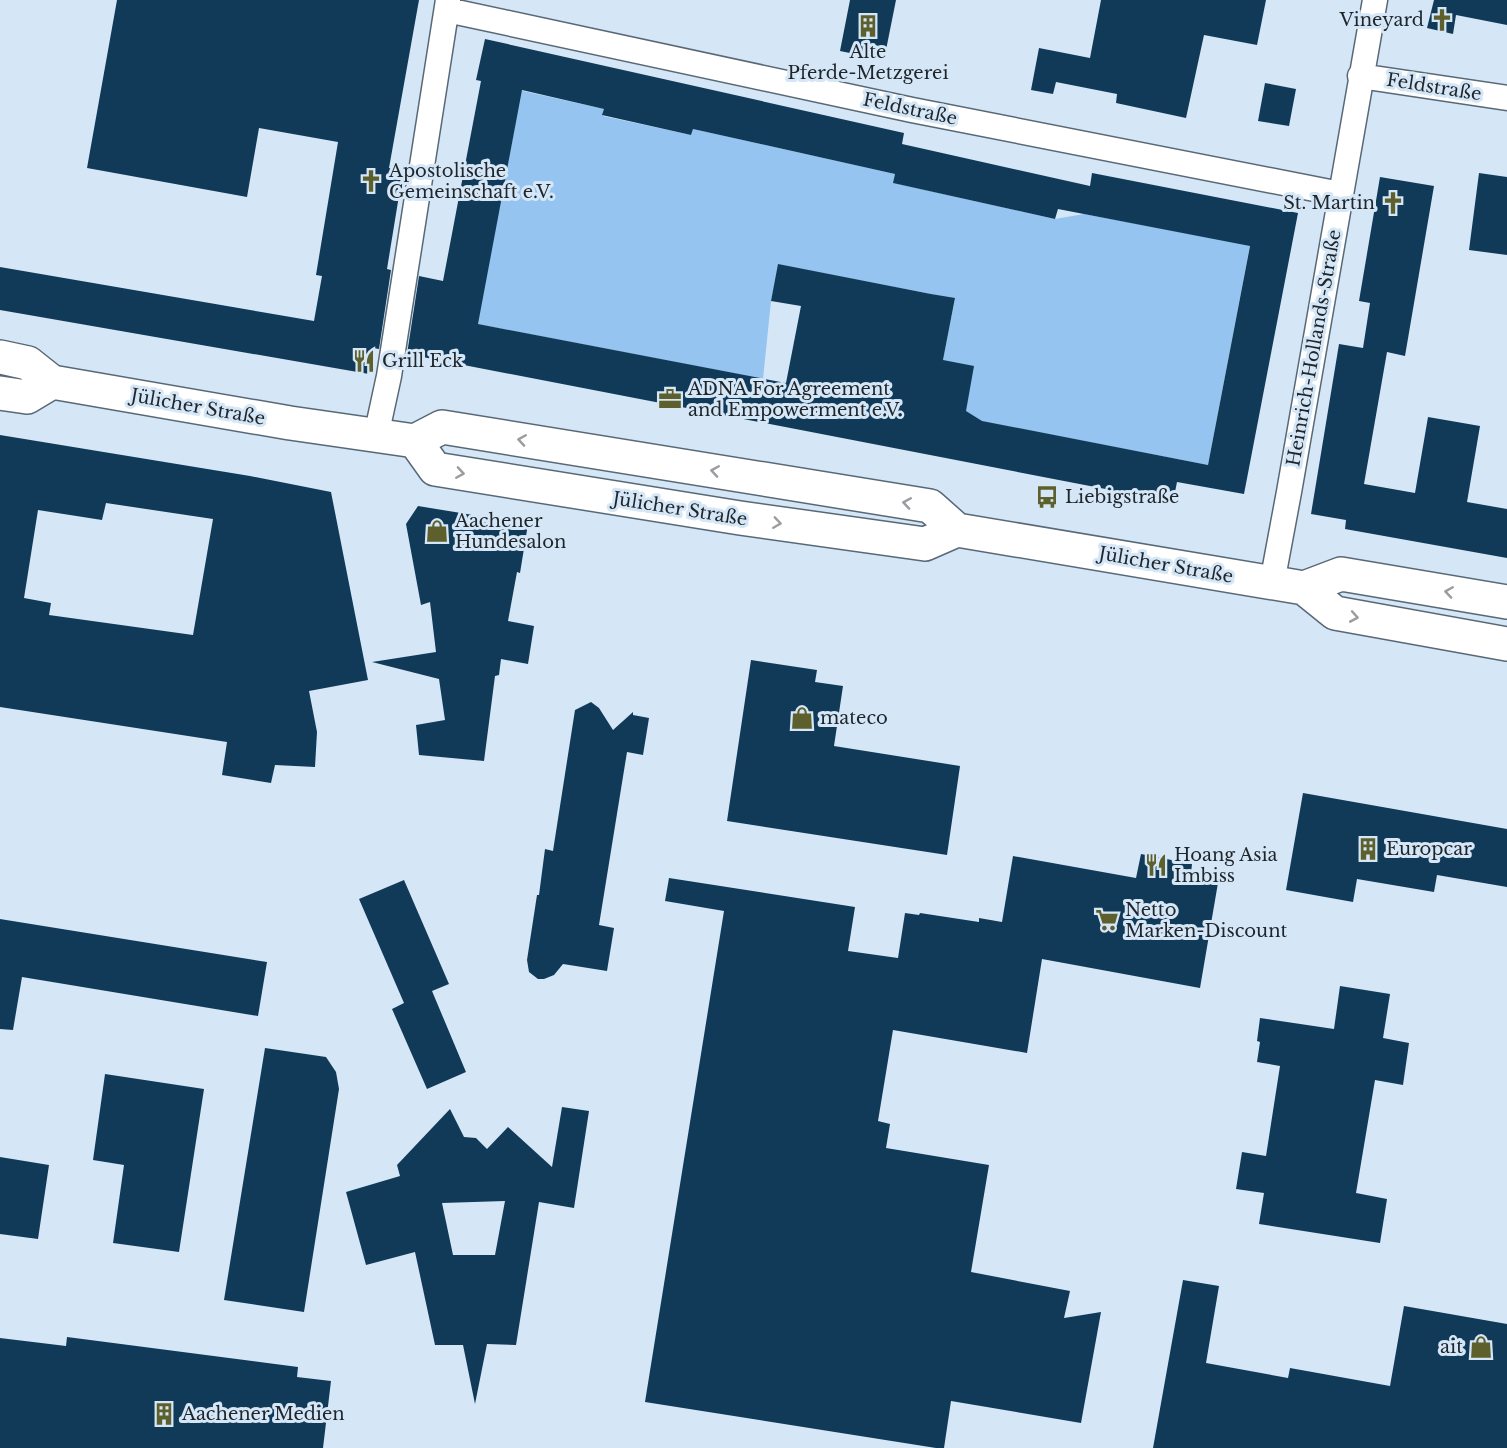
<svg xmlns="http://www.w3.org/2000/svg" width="1507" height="1448" font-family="'Libre Baskerville',serif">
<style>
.green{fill:#94c4ef}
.building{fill:#113a59;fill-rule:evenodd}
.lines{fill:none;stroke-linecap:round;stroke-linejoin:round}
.minor-casing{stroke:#596876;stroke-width:27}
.secondary-casing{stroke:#596876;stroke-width:36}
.minor{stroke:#fff;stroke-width:24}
.secondary{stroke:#fff;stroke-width:33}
.oneway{stroke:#9a9da0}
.labels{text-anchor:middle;stroke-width:6;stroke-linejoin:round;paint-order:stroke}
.poi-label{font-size:18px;fill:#1e252b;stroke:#d5e7f7;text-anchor:start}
.street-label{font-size:18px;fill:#1e252b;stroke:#d5e7f7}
</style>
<rect width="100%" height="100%" fill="#d5e7f7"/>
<path class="green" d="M514,89L604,109L603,116L691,135L693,129L895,174L894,183L1055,219L1084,214L1250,245L1208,465L964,418L943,360L955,299L931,294L779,265L771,301L763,379L471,323L484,288L515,126Z"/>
<path class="building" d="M117,0H419L389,168L403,171L387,269L391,270L379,349L373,348L369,374L0,310V267L314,321L322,276L316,275L338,142L259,128L247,197L87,168Z
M850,0H896L884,60L840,51Z
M1101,0H1266L1257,45L1204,35L1186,118L1116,103L1117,94L1056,82L1053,94L1031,90L1039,48L1090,58Z
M1434,0H1507V25L1456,15L1453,34L1427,28Z
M485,39L904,133L902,144L1090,186L1092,173L1298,213L1244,494L1177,482L1173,502L407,354L419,276L443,281L481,81L476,80ZM522,90L604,109L602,115L691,135L693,129L895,174L893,183L1055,219L1058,209L1250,246L1208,465L982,421L966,411L974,366L943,360L955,298L931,294L778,264L771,301L801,306L786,383L478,324Z
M1265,83L1296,89L1289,126L1258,121Z
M1479,173L1507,177V255L1469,250Z
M1380,177L1434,186L1405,356L1387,352L1364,484L1415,493L1428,417L1480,426L1467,502L1507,509V558L1345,529L1346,520L1311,514L1339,344L1363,348L1370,303L1359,301Z
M0,435L250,476L331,492L368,680L309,691L317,732L315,767L275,765L271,783L222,775L227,742L0,707ZM106,503L213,519L193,635L49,615L51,603L24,598L38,510L102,520Z
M418,506L528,524L520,573L517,572L508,621L534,626L528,664L501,659L499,675L495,676L484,761L419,755L416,725L445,720L439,679L372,662L436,652L430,602L421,605L406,524Z
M751,660L817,670L815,682L843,686L834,746L960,766L947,855L727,821Z
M591,702L599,708L613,730L633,712V715L649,718L643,755L627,752L599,925L614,928L607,971L563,964L554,975L544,979H538L529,972L527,960L537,895H539L545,849L553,851L575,710Z
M1303,793L1507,829V887L1437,875L1434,892L1357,879L1353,902L1286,890Z
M1141,854L1192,864L1191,873L1219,877L1200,988L1042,959L1027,1053L893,1030L878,1121L890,1124L886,1148L989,1165L971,1272L1070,1291L1064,1318L1101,1312L1081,1423L951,1401L944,1448H936L645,1402L724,911L665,901L669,878L855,907L848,951L898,958L905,913L919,915L920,913L979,922V918L1002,922L1013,856L1136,878Z
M404,880L449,984L432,991L466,1072L427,1089L392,1009L404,1003L359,899Z
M0,919L267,962L258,1016L22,977L13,1030L0,1029Z
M1340,986L1390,994L1383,1038L1409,1043L1403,1085L1375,1080L1356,1193L1387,1199L1380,1243L1259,1224L1264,1193L1236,1189L1242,1152L1266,1156L1280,1066L1257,1062L1260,1042L1257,1041L1260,1018L1334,1029Z
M265,1048L326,1057L336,1072L339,1089L304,1312L224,1300Z
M105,1074L204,1089L179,1252L113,1243L124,1165L93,1160Z
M562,1107L589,1111L574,1208L539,1202L516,1345L487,1344L475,1404L463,1345H435L415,1252L366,1265L346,1192L400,1176L397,1165L450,1109L464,1137L476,1138L487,1149L508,1127L552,1167ZM505,1201L495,1255H453L442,1203Z
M0,1157L49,1165L38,1239L0,1234Z
M1183,1280L1219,1286L1206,1363L1288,1378L1290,1368L1390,1386L1404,1306L1507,1324V1448H1153Z
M67,1337L298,1367L297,1377L331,1381L323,1448H0V1338L66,1346Z"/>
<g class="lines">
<g class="minor-casing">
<path id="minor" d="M447,10L912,110L1340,194
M1360,76L1507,98
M376,436L389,376L448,0
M1272,583L1289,492L1375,0"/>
</g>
<g class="secondary-casing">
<path id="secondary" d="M0,357L28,363L52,382L290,423L415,441L442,427L930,506L957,530L1304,588L1341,574L1507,602
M0,393L27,397L52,382
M415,441L435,469L740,518L925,544L957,530
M1304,588L1335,613L1507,644"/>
</g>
<use href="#minor" class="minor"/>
<use href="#secondary" class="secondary"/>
</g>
<defs><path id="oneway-chevron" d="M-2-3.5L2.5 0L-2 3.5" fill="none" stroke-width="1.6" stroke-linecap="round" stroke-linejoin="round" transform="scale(1.5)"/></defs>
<g class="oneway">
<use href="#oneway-chevron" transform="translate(522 440) rotate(-171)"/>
<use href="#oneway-chevron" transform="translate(715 471) rotate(-171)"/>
<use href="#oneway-chevron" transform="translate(460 473) rotate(9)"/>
<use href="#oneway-chevron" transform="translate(907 503) rotate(-171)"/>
<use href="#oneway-chevron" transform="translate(777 523) rotate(8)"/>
<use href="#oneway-chevron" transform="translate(1449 592) rotate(-171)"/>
<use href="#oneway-chevron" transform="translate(1354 617) rotate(10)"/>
</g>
<defs>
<g id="church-bare" transform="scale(1.8)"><path d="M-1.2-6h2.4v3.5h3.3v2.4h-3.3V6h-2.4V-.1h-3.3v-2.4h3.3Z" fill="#5d5f2c" stroke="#d5e7f7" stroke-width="2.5" paint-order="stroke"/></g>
<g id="building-bare" transform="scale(1.8)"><path d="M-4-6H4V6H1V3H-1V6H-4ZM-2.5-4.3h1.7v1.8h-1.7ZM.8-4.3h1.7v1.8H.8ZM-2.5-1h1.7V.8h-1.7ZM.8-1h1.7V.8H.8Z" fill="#5d5f2c" stroke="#d5e7f7" stroke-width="2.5" paint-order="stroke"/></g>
<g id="restaurant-bare" transform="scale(1.8)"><path d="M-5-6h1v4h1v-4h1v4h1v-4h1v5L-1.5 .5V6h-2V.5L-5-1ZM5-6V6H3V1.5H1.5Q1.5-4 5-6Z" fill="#5d5f2c" stroke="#d5e7f7" stroke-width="2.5" paint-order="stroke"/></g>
<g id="office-bare" transform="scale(1.8)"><path d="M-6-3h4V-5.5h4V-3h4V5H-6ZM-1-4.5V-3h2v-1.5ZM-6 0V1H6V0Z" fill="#5d5f2c" stroke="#d5e7f7" stroke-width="2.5" paint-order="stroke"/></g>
<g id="bus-bare" transform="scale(1.8)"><path d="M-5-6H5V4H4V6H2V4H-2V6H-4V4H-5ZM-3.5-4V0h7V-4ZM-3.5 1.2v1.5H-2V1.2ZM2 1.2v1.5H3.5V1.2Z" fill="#5d5f2c" stroke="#d5e7f7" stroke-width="2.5" paint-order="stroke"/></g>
<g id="shop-bare" transform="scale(1.8)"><path d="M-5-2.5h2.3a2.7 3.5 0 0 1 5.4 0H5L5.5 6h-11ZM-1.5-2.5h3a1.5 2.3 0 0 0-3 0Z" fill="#5d5f2c" stroke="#d5e7f7" stroke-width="2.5" paint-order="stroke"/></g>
<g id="supermarket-bare" transform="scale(1.8)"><path d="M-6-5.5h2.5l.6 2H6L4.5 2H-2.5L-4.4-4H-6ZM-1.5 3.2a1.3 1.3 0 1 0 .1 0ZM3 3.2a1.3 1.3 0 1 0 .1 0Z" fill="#5d5f2c" stroke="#d5e7f7" stroke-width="2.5" paint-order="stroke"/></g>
</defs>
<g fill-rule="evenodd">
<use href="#church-bare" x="1442" y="20"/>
<use href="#building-bare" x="868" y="26"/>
<use href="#church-bare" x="371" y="181"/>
<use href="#church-bare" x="1393" y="203"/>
<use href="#restaurant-bare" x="364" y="361"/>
<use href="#office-bare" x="670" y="399"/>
<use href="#bus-bare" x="1047" y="497"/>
<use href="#shop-bare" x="437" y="531"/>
<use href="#shop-bare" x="802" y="718"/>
<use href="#building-bare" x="1368" y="849"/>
<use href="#restaurant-bare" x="1156" y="865"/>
<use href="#supermarket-bare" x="1107" y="920"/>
<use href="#shop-bare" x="1481" y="1347"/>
<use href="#building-bare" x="164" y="1414"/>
</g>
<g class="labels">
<g class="poi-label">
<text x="1424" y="26" text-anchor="end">Vineyard</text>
<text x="868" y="58" text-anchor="middle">Alte<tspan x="868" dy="21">Pferde-Metzgerei</tspan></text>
<text x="389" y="177">Apostolische<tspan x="389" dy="21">Gemeinschaft e.V.</tspan></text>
<text x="1375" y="209" text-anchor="end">St. Martin</text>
<text x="382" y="367">Grill Eck</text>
<text x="688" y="395">ADNA For Agreement<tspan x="688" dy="21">and Empowerment e.V.</tspan></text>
<text x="1065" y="503">Liebigstraße</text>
<text x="455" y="527">Aachener<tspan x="455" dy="21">Hundesalon</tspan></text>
<text x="820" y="724">mateco</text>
<text x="1386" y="855">Europcar</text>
<text x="1174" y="861">Hoang Asia<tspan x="1174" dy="21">Imbiss</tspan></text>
<text x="1125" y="916">Netto<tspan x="1125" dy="21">Marken-Discount</tspan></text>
<text x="1463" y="1353" text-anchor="end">ait</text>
<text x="182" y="1420">Aachener Medien</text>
</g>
<g class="street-label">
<text transform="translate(1434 87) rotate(9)" y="6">Feldstraße</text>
<text transform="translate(910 109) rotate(12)" y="6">Feldstraße</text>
<text transform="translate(1314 348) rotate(-80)" y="6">Heinrich-Hollands-Straße</text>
<text transform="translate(198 407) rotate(10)" y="6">Jülicher Straße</text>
<text transform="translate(680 509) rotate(9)" y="6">Jülicher Straße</text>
<text transform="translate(1166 565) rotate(10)" y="6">Jülicher Straße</text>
</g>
</g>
</svg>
